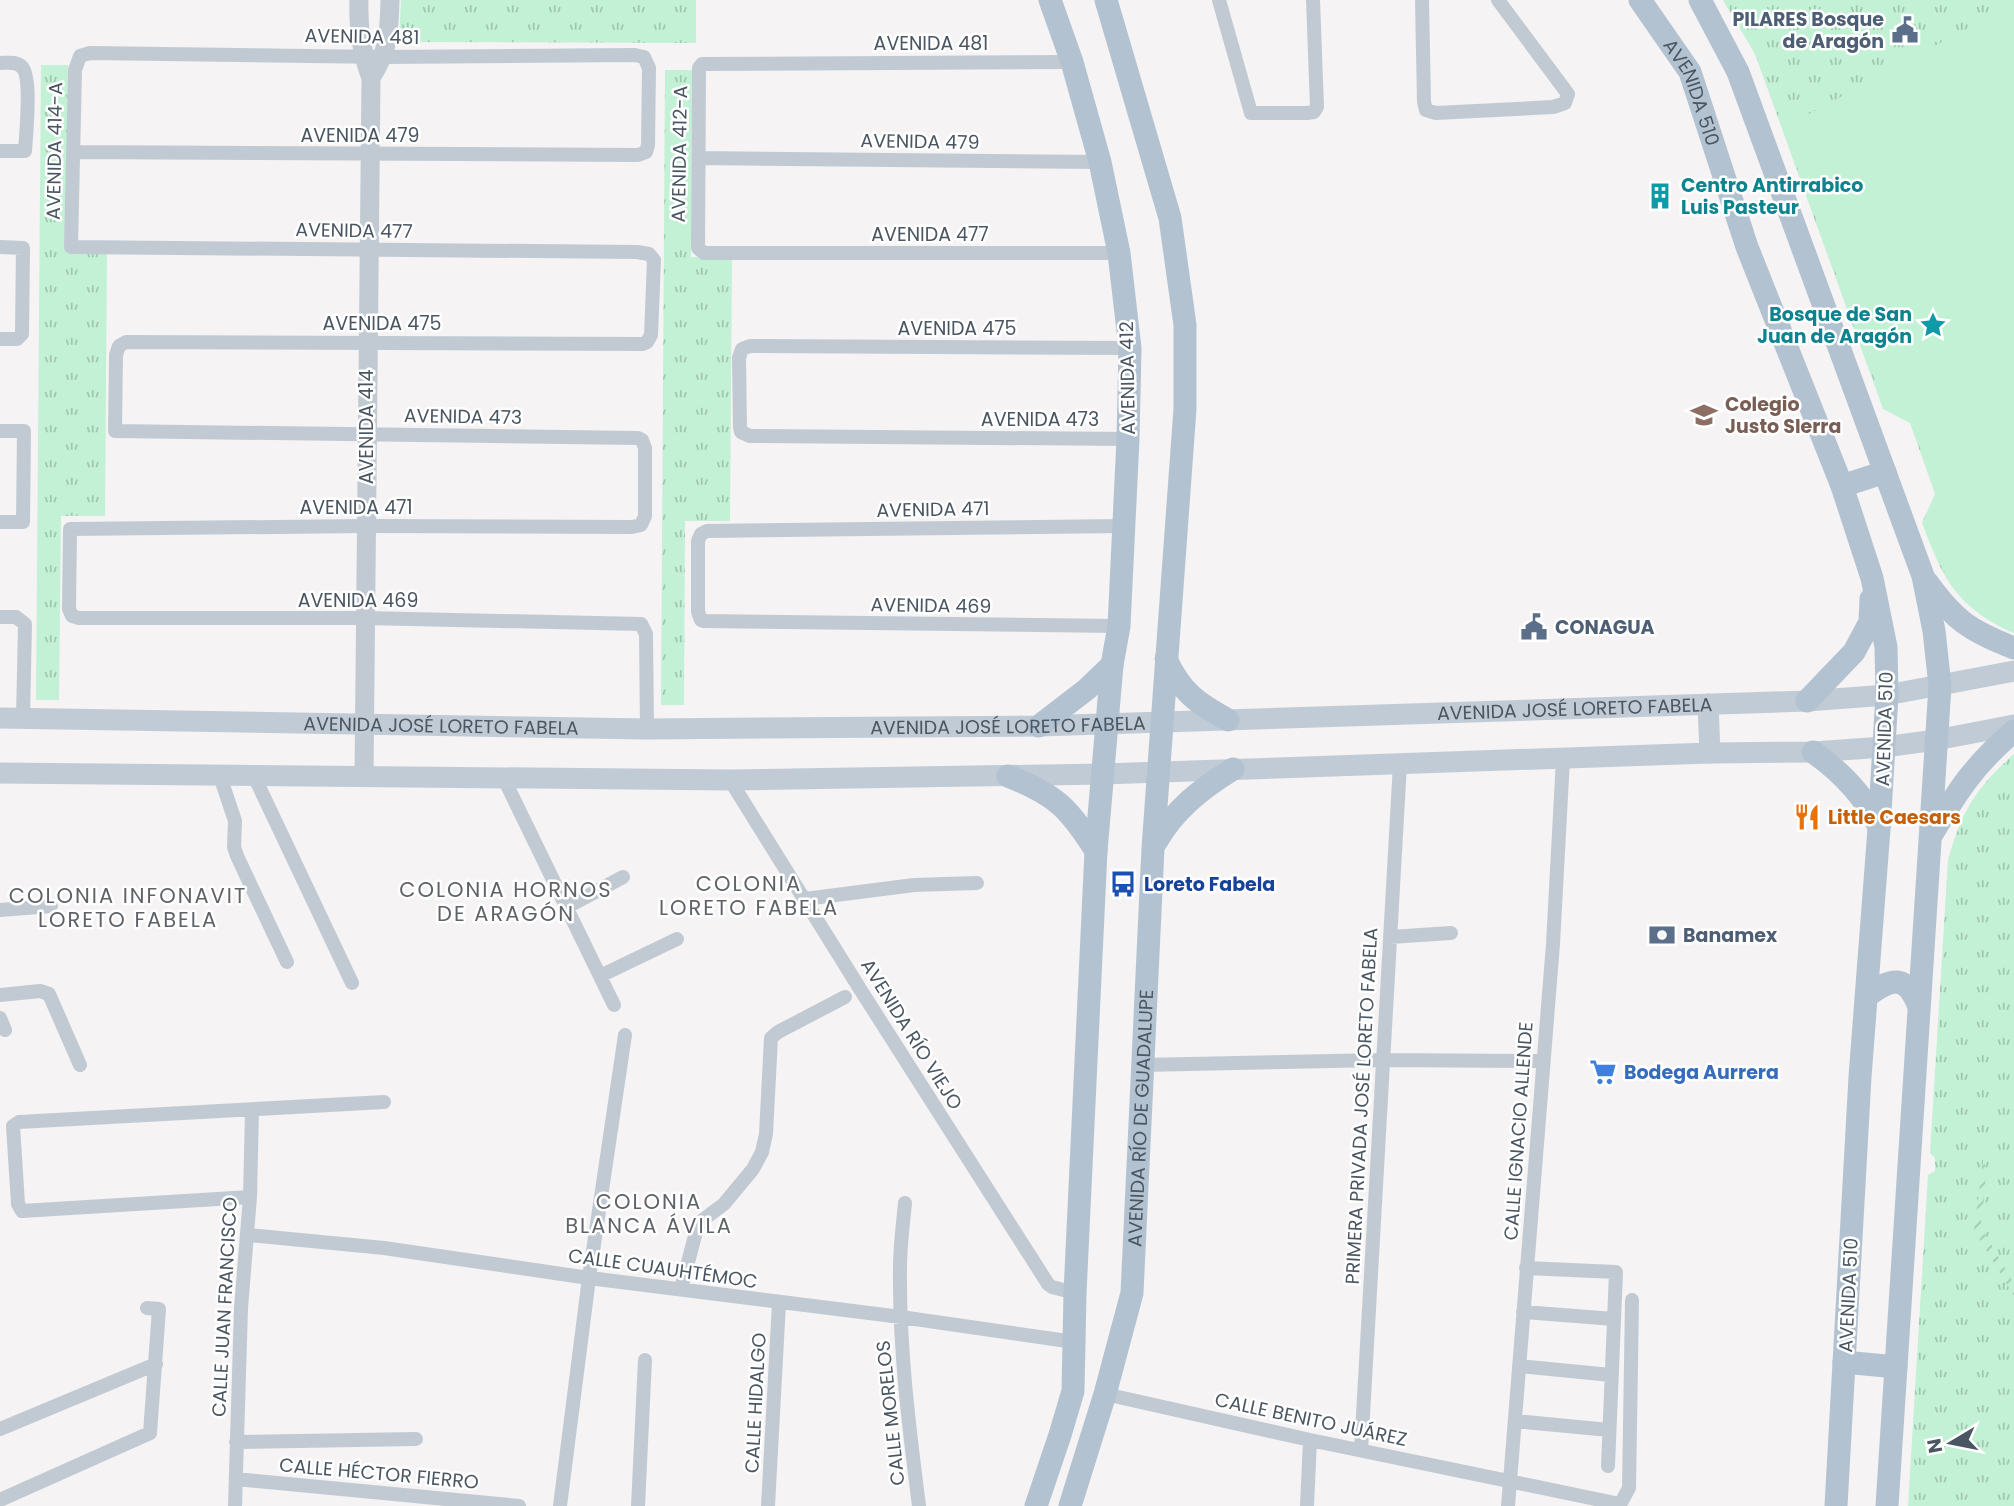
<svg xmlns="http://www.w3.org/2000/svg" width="2014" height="1506" font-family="Poppins,sans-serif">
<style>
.park{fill:url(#park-tufts)}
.garden{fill:url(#garden-furrows)}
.pitch{fill:#c3f1d5}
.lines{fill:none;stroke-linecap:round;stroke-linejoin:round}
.minor{stroke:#c1cad2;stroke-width:14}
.tertiary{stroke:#c1cad2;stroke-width:19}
.secondary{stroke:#c1cbd6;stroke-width:21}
.primary{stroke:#b3c2d1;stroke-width:23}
.labels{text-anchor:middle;stroke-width:5;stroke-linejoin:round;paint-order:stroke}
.service-label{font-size:19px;font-weight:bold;fill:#4e5e75;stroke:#fff;text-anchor:start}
.street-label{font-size:19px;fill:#4a5661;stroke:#fff}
.culture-label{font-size:19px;font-weight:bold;fill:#0d838f;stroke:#fff;text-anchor:start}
.education-label{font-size:19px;font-weight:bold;fill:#785e54;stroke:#fff;text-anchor:start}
.food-label{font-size:19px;font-weight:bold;fill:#c56008;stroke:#fff;text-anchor:start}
.transit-label{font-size:19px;font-weight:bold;fill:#164399;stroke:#fff;text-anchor:start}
.shop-label{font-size:19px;font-weight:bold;fill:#366cbe;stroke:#fff;text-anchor:start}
.neighbourhood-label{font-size:21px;letter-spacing:2px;fill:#5f6368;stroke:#fff}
</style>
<defs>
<pattern id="park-tufts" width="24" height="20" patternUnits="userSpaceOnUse" patternTransform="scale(1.75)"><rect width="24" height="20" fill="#c3f1d5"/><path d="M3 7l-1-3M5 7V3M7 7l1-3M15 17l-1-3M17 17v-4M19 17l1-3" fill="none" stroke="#a0c6b0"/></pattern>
<pattern id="garden-furrows" width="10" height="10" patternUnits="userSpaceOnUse" patternTransform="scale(1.75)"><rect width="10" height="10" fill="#c3f1d5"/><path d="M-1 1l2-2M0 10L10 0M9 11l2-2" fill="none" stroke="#a0c6b0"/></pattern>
</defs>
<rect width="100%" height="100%" fill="#f5f3f3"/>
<path class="park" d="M401,0H696V43L399,42Z
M1723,0H2014V633C2005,630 1997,625 1990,620C1949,597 1938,564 1922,523L1935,494L1910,423L1883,409L1755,54Z
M41,65H68L66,252L107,253L105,516H61L59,700H36Z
M665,70H692L691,257L732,258L730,521H685L684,705H661Z
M2014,754V1506H1908L1928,1175L1935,1171V1158L1930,1153L1948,860C1962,810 1976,788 2014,754Z"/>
<path class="garden" d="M1984,1154L1986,1175L1981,1221L1985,1234L2014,1284V1296L1974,1230Z"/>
<path class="pitch" d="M2014,3V632C1960,613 1942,573 1923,523L1936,494L1911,422L1885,408L1783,128Z"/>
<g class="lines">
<path class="minor" d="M1219,0L1251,113H1307L1314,112L1317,107L1313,0
M1422,0L1424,102L1426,110L1436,113L1553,107L1565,103L1568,94L1498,0
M1072,62L702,64L699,68L698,248L704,253H1119
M0,63C7,63 16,61 22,67C32,77 26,135 25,151H0
M73,152L638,155L646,152L648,145L649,68L644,57L635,55L384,57L90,53L80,56L75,70L71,247L637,252L649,254L654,260L651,335L647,342L643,344L126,342L119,346L116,355L115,431L638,438L642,440L645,448V516L641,525L632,527L366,526L70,529L69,609L72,616L79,618H365L641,624L646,634L647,729
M699,158L1100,162
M0,247L23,248L22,334L17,339H0
M0,431H24L23,522H0
M1128,439L750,436L741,432L740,427L739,358L742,349L750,346L1130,348
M0,617H16L25,624L23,718
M1119,626L704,621L701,620L698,612V541L701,534L707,531L1124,526
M220,776L235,821L234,847L237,856L287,962
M254,776L352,983
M504,779L614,1005
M730,780L860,989L1048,1284L1052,1287L1075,1293
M805,899L914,885L977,883
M565,908L623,877
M0,910L51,906
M1390,937L1451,933
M600,976L677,939
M0,995L40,991L49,994L80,1065
M0,1018L5,1030
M1142,1065L1382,1060L1542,1061
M250,1197L22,1211L18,1204L13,1126L19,1122L384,1102
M905,1203C903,1224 900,1246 900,1268C899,1348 909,1427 919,1506
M248,1235L384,1248L589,1278L901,1317L1074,1342
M1526,1268L1616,1272L1608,1466
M681,1289L697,1228L704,1219L724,1204L753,1169L762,1152L766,1134L771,1038L778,1032L845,997
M1523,1312L1614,1319
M1519,1366L1611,1375
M1105,1394L1310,1440L1615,1503L1622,1501L1629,1488L1632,1300
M1515,1421L1609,1430
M0,1429L156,1364
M236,1442L416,1439
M1361,1450L1400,764
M236,1479L519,1506
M0,1500L150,1433L159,1309L147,1308
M235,1506L241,1308L250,1197L252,1110
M560,1506L589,1278L625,1035
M638,1506L645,1360
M768,1506L779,1303
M1307,1506L1310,1440
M1508,1506L1553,944L1563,759"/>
<path class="tertiary" d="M359,0C358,28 361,52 371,78L364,776
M371,78C389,49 389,34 390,0"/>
<g class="secondary">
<path d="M1708,704L1710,753"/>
<path id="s1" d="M0,718L647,729L1039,726L1807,701L1887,695L2014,671"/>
<path d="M0,773L730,780L1103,774L1710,753L1813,752L1884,747L1936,740L2014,725"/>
</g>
<g class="primary">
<path id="s2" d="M1640,0L1690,72L1747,247L1842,486L1872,578L1886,647L1887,695L1879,829L1860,1077L1836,1506"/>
<path d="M1700,0L1738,72L1923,576L1934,631L1940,686L1887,1506"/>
<path d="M1842,486L1885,472"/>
<path d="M1927,582C1954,620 1970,631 2014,648"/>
<path d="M1166,659C1181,692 1197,703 1228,720"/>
<path d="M1807,701L1854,652L1870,622L1871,599"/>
<path d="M1039,726L1087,689L1112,665"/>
<path d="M1813,752C1840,771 1865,797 1879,827"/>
<path d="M1008,776C1056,795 1069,808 1096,851"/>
<path d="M1932,834C1958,790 1975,764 2014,731"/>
<path d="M1156,842C1175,809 1201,789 1233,769"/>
<path d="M1867,996C1890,979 1905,973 1918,1004"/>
<path d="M1844,1362L1896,1367"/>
<path d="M1036,1506L1060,1435L1073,1391L1075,1293L1096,851L1112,665L1119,626L1128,439L1130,348L1119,253L1100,162L1072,62L1050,0"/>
<path id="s3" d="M1070,1506L1105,1394L1132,1293L1153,848L1185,409V325L1170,218L1106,0"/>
</g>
</g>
<defs>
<g id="civic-bare" transform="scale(2.1)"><path d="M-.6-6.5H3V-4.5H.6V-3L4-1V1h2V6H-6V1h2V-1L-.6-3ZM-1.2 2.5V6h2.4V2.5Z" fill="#5c6f8a" stroke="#fff" stroke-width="2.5" paint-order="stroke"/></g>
<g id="building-bare" transform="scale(2.1)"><path d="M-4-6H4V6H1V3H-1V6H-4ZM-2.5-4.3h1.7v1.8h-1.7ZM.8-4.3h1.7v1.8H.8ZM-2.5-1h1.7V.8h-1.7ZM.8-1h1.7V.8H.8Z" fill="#0f9aa8" stroke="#fff" stroke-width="2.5" paint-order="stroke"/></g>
<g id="sight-bare" transform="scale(2.1)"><path d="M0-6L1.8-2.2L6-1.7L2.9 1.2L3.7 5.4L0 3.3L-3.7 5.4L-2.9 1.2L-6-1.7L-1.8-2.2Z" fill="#0f9aa8" stroke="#fff" stroke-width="2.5" paint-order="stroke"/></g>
<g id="school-bare" transform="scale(2.1)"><path d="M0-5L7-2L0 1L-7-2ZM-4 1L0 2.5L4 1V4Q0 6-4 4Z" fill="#8d6e63" stroke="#fff" stroke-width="2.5" paint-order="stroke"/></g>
<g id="restaurant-bare" transform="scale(2.1)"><path d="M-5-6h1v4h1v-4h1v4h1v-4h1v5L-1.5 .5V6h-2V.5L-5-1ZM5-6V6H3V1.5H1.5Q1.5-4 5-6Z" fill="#e8710a" stroke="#fff" stroke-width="2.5" paint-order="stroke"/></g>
<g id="bus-bare" transform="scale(2.1)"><path d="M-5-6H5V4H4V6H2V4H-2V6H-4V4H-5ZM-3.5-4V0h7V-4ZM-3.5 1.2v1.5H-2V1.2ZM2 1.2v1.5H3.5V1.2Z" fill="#1a4fb4" stroke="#fff" stroke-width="2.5" paint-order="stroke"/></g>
<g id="bank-bare" transform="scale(2.1)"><path d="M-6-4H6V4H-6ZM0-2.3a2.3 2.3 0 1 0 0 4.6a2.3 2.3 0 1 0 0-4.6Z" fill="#5c6f8a" stroke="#fff" stroke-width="2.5" paint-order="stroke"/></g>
<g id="supermarket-bare" transform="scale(2.1)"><path d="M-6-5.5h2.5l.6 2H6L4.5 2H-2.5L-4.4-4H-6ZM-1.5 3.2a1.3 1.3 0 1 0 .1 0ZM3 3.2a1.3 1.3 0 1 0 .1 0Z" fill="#3f7fe0" stroke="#fff" stroke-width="2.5" paint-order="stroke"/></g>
</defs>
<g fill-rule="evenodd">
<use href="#civic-bare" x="1905" y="30"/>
<use href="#building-bare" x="1660" y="196"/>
<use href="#sight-bare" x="1933" y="325"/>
<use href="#school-bare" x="1704" y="415"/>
<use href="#civic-bare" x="1534" y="627"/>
<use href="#restaurant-bare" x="1807" y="817"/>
<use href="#bus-bare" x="1123" y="884"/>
<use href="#bank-bare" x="1662" y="935"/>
<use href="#supermarket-bare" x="1603" y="1072"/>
</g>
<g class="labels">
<g class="service-label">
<text x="1884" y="26" text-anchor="end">PILARES Bosque<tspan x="1884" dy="22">de Aragón</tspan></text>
<text x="1555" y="634">CONAGUA</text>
<text x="1683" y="942">Banamex</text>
</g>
<g class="street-label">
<text transform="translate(362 36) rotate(1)" y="7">AVENIDA 481</text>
<text x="931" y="50">AVENIDA 481</text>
<text dy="7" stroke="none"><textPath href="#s2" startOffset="107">AVENIDA 510</textPath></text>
<text x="360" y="142">AVENIDA 479</text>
<text transform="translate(920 141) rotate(1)" y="7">AVENIDA 479</text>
<text transform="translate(54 151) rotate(-89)" y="7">AVENIDA 414-A</text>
<text transform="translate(679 154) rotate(-89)" y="7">AVENIDA 412-A</text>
<text transform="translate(354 230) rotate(1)" y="7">AVENIDA 477</text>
<text x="930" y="241">AVENIDA 477</text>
<text x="382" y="330">AVENIDA 475</text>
<text x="957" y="335">AVENIDA 475</text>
<text transform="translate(1127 378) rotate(-91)" y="7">AVENIDA 412</text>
<text transform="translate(463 416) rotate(1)" y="7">AVENIDA 473</text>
<text x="1040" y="426">AVENIDA 473</text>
<text transform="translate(366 427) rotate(-90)" y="7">AVENIDA 414</text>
<text x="356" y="514">AVENIDA 471</text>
<text transform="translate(933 509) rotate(-1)" y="7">AVENIDA 471</text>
<text x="358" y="607">AVENIDA 469</text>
<text transform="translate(931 605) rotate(1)" y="7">AVENIDA 469</text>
<text dy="7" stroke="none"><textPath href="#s1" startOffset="1575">AVENIDA JOSÉ LORETO FABELA</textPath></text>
<text dy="7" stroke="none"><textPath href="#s1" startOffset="441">AVENIDA JOSÉ LORETO FABELA</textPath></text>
<text dy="7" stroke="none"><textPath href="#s1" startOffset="1008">AVENIDA JOSÉ LORETO FABELA</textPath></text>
<text transform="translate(1884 729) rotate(-88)" y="7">AVENIDA 510</text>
<text transform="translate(912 1034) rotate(58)" y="7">AVENIDA RÍO VIEJO</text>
<text transform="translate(1361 1106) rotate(-87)" y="7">PRIMERA PRIVADA JOSÉ LORETO FABELA</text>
<text dy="7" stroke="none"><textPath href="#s3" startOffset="397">AVENIDA RÍO DE GUADALUPE</textPath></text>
<text transform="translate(1518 1131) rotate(-86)" y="7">CALLE IGNACIO ALLENDE</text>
<text transform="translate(663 1268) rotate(8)" y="7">CALLE CUAUHTÉMOC</text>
<text transform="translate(1848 1295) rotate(-87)" y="7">AVENIDA 510</text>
<text transform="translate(224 1307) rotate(-87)" y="7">CALLE JUAN FRANCISCO</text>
<text transform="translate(755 1403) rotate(-87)" y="7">CALLE HIDALGO</text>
<text transform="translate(890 1413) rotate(-96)" y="7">CALLE MORELOS</text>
<text transform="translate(1311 1419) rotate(12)" y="7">CALLE BENITO JUÁREZ</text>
<text transform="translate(379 1473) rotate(5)" y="7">CALLE HÉCTOR FIERRO</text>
</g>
<g class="culture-label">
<text x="1681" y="192">Centro Antirrabico<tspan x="1681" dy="22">Luis Pasteur</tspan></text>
<text x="1912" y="321" text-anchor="end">Bosque de San<tspan x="1912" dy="22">Juan de Aragón</tspan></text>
</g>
<g class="education-label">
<text x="1725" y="411">Colegio<tspan x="1725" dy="22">Justo SIerra</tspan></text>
</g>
<g class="food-label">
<text x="1828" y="824">Little Caesars</text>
</g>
<g class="transit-label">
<text x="1144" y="891">Loreto Fabela</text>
</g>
<g class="shop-label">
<text x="1624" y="1079">Bodega Aurrera</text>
</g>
<g class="neighbourhood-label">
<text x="749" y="891">COLONIA<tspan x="749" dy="24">LORETO FABELA</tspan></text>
<text x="506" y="897">COLONIA HORNOS<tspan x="506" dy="24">DE ARAGÓN</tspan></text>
<text x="128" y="903">COLONIA INFONAVIT<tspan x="128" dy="24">LORETO FABELA</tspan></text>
<text x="649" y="1209">COLONIA<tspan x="649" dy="24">BLANCA ÁVILA</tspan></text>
</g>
</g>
<g transform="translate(1951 1443) rotate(260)" stroke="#ffffff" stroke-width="5" paint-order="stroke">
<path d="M0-5L12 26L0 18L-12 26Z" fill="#4a5661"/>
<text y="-10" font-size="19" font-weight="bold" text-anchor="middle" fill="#4a5661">N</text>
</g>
</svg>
